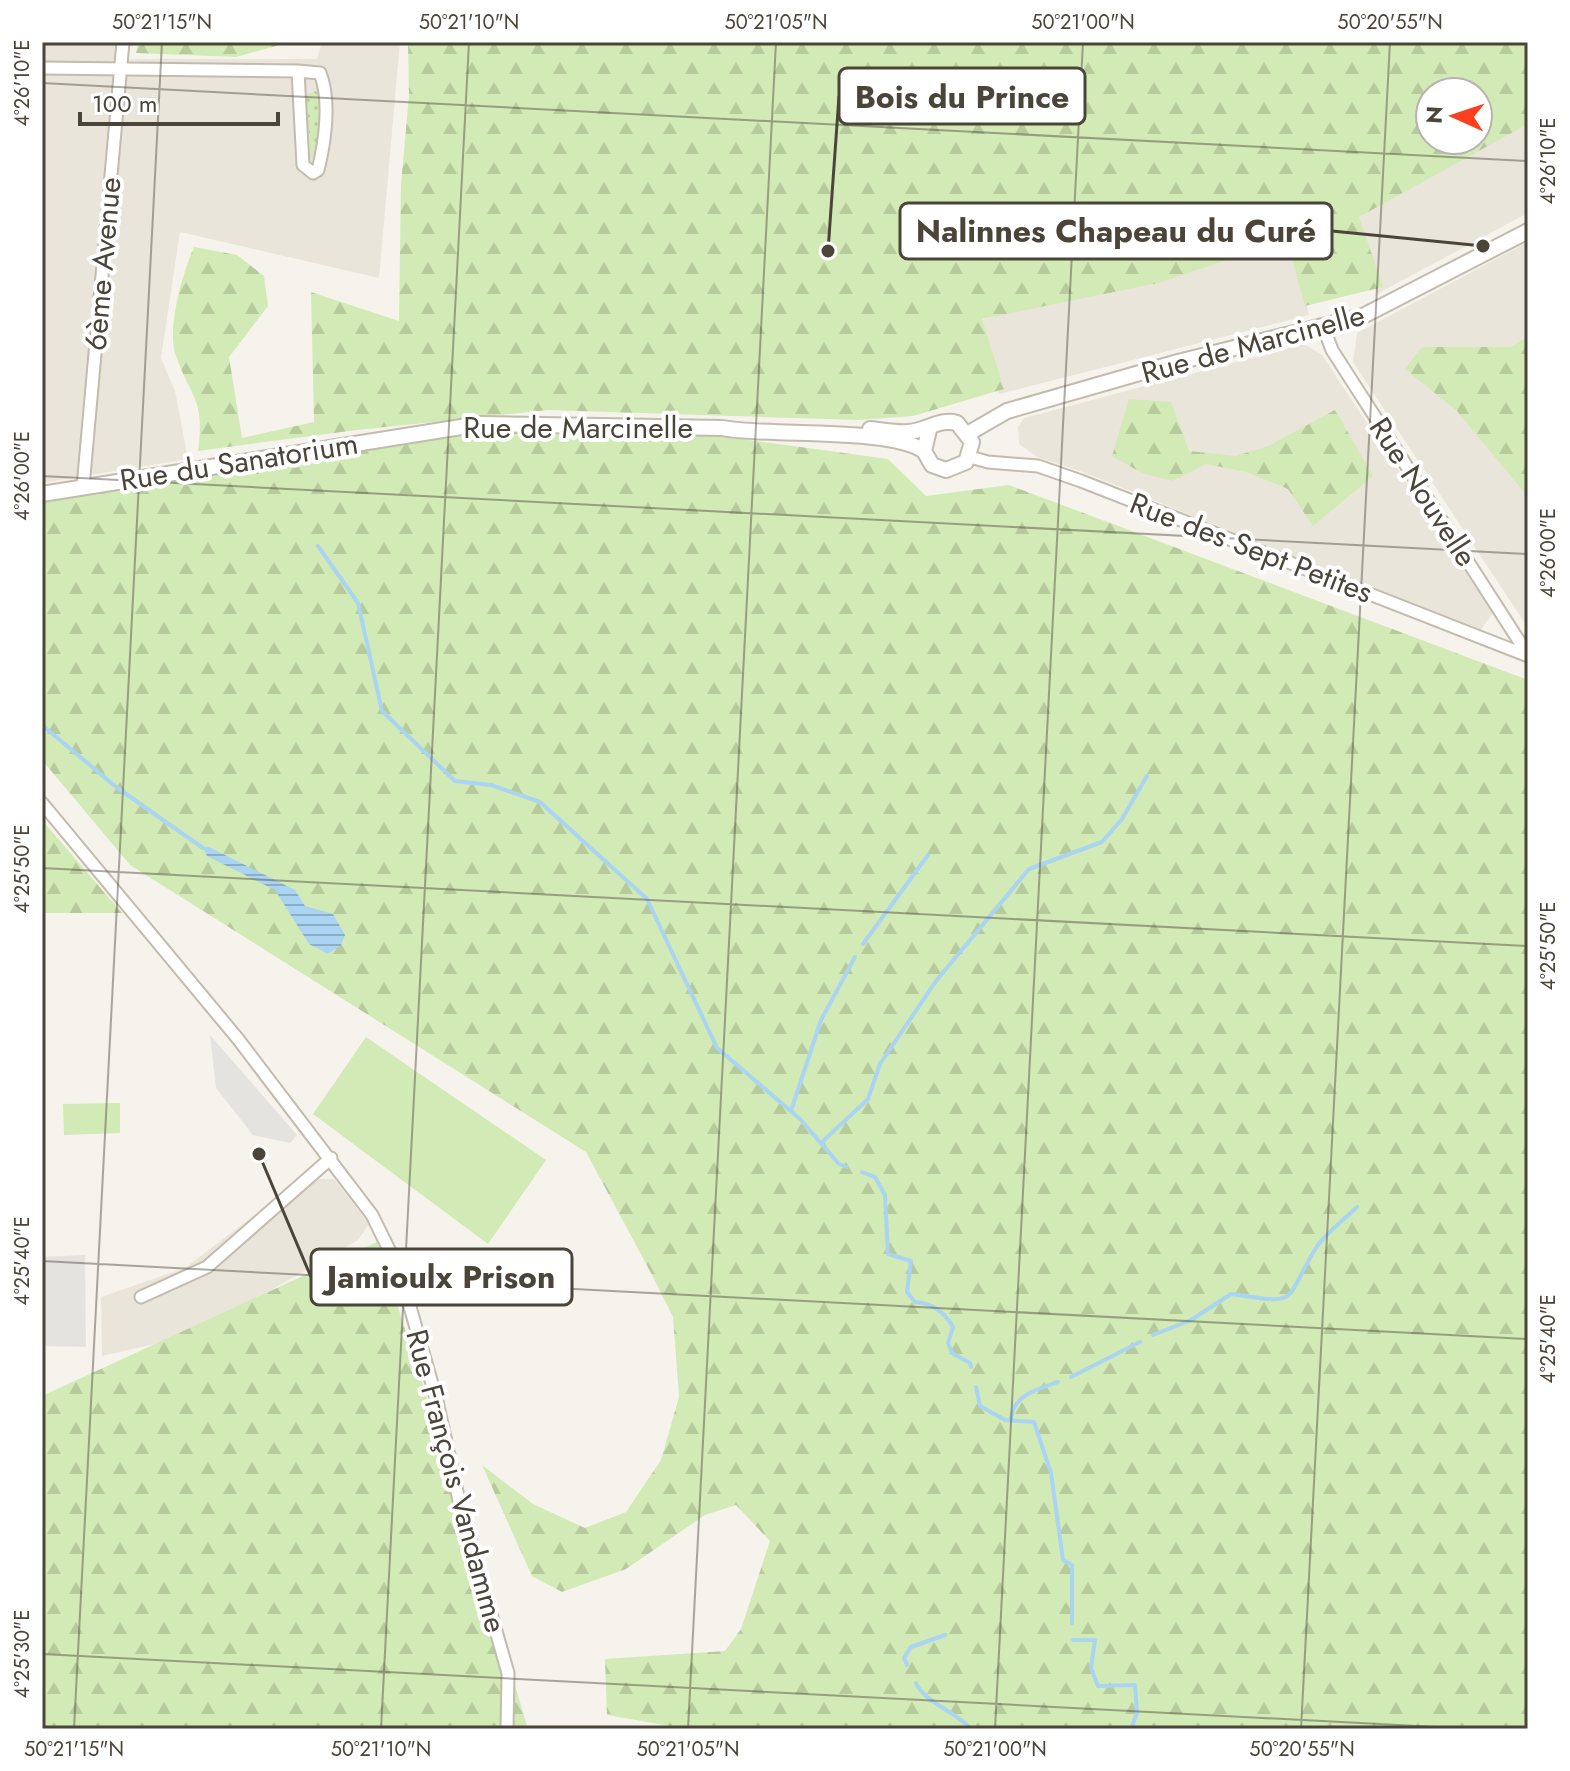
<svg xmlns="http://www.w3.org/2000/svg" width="1570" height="1771" font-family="Jost,sans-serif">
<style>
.residential{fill:#eae5da}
.grass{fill:url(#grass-dots)}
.forest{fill:url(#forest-firs);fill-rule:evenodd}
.pitch{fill:#d2eab5}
.parking{fill:#e5e3e0}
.water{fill:url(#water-rules)}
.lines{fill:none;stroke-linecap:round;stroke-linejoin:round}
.stream{stroke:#a9d4f2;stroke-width:4}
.minor-casing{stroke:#c2bbae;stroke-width:15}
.tertiary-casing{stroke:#c2bbae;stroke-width:18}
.minor{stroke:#fff;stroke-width:11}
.tertiary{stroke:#fff;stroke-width:14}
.ticks{fill:none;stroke:#4b4439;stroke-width:2;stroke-opacity:0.45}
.labels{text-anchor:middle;stroke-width:8;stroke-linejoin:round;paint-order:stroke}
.street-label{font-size:30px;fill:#4b4439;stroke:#fff}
.leader{fill:none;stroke:#4b4439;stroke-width:3}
.callout-dot{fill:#4b4439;stroke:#fff;stroke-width:3}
.callout{fill:#fff;stroke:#4b4439;stroke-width:3}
.callout-label{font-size:32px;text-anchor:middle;font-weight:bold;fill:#4b4439}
.neatline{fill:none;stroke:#4b4439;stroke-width:3}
.ticks-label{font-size:20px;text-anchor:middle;fill:#4b4439}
</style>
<defs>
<pattern id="grass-dots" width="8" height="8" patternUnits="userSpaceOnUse" patternTransform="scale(2)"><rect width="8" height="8" fill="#d2eab5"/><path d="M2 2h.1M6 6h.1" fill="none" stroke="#b6ca9c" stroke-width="1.8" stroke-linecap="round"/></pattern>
<pattern id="forest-firs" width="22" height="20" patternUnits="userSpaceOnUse" patternTransform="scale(2)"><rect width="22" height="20" fill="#d2eab5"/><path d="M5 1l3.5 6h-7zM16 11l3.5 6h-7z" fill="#b6ca9c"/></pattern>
<pattern id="water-rules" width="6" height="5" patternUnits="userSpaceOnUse" patternTransform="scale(2)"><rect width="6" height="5" fill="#a9d4f2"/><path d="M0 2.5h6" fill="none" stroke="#8caec5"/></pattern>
</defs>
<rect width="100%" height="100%" fill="#f6f3ec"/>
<path class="residential" d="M42,42H127L125,59H317L322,42H400L379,278L180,232L161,358L175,391L188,459L42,483Z
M1528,124V213L1377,294L1343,219Z
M1290,240L1309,315L999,394L981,320Z
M1528,242V628L1353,362L1357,333Z
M1304,344L1322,355L1493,613L1480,631L1083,472L1037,457L1019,444L1018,427L1024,418Z
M302,1179H334L369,1224L358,1240L193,1335L102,1356L101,1297L185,1268Z"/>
<path class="grass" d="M316,91L321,97L316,150L311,159L306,95Z"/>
<path class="forest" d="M138,42H291L236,57L136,53Z
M408,42H1528V124L1359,217L1383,287L1305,306L1287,240L1158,283L982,319L1004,389L913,416L858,420L548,410L357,430L198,451C205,398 192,401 176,356C166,329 183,272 194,247L237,255L264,276L268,306L229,357L242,438L314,422L311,292L399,321L401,184L409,96ZM1430,92H1478V140H1430Z
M1528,336V497L1457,411L1405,369L1422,347H1511Z
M1129,399L1171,402L1189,451L1236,456L1268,446L1335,410L1373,476L1313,526L1288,489L1246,472L1206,464L1172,481L1142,473L1112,456Z
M476,431L719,436L888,459L926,496L1009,485L1528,680V1729H687L607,1715L605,1659L725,1651L741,1629L770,1541L736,1505L705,1515L626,1569L562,1592L532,1576L482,1465L533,1504L585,1528L626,1512L661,1460L679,1397L673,1317L651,1273L586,1152L130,865L42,760V502Z
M42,820L122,913H42Z
M377,1242L457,1491L528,1729H42V1396Z"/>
<path class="pitch" d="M366,1037L546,1160L488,1244L313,1114Z
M120,1103V1133L64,1135L63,1104Z"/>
<path class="parking" d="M210,1035L297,1135L290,1143L253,1135L216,1088Z
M85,1255L86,1347L42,1346V1257Z"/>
<path class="water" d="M209,847L295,890L305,906L333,914L345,935L341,945L328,954L309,944L275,890L207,856L203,848Z"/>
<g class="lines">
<path class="stream" d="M318,546L358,603L382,711L455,781L491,785L540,802L647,899L717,1048L800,1119L839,1164L847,1167
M42,725L116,787L203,848
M863,944L928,855
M791,1111L821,1020L855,957
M821,1143L868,1099L880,1064L936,981L1029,869L1102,842L1122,819L1147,776
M862,1172L875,1177L885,1195L888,1254L911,1261L907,1292L915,1302C932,1303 945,1313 953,1327L948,1343L952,1353L970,1363L971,1367
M1153,1335L1191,1320L1231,1294C1302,1305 1282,1303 1316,1248C1326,1233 1344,1220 1357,1207
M1071,1377L1140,1342
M976,1387L980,1406L1005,1420L1034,1422L1051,1473L1063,1560L1072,1565V1623
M1011,1420C1012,1395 1038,1389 1058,1382
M1073,1640H1095L1091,1668L1098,1686L1135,1685L1137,1713L1131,1729
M907,1665L904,1658L911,1647L945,1635
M916,1683C924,1702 955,1711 971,1729"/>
<g class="minor-casing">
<path id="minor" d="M42,68L298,71L320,73C331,100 325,142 318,170L313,173L303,165L298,71
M1323,326L1332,350L1528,655
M970,457L988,462L1038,466L1081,481L1528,656
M83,487L123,42
M42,803L238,1039L372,1215L400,1272L437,1401L460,1505L508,1673L507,1729
M141,1297L207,1267L331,1158"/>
</g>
<g class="tertiary-casing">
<path id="tertiary" d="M870,429C882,430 896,433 908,432C927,431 939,418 957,423L972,442L966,462L946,470L932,465L924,451L929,430
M969,433L1007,411L1178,362L1363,316L1528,231
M42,494L480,424L722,428C769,437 890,427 924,451"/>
</g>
<use href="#minor" class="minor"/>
<use href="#tertiary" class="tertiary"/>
</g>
<path class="ticks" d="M42,83L1528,161M42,476L1528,554M42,868L1528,946M42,1261L1528,1339M42,1654L1474,1729M74,1729L162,42M381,1729L469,42M688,1729L776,42M995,1729L1083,42M1301,1729L1390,42"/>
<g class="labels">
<g class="street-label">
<text transform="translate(103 264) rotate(-85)" y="10">6ème Avenue</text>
<text transform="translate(1253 344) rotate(-15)" y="10">Rue de Marcinelle</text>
<text x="578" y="438">Rue de Marcinelle</text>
<text transform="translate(239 462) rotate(-9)" y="10">Rue du Sanatorium</text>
<text transform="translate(1423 492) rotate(57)" y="10">Rue Nouvelle</text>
<text transform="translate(1251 548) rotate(21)" y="10">Rue des Sept Petites</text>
<text transform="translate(456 1481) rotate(75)" y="10">Rue François Vandamme</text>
</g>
</g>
<path class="leader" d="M828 251L839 96M1483 246L1332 231M259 1154L311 1277"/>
<g class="callout-dot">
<circle cx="828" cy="251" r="8"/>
<circle cx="1483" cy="246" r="8"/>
<circle cx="259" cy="1154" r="8"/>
</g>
<g class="callout">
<rect x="839" y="68" width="246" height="56" rx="8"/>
<rect x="900" y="203" width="432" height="56" rx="8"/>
<rect x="311" y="1249" width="261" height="56" rx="8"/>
</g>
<g class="callout-label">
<text x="962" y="108">Bois du Prince</text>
<text x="1116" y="242">Nalinnes Chapeau du Curé</text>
<text x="441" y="1288">Jamioulx Prison</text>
</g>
<rect width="1570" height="1771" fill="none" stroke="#ffffff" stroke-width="88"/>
<g transform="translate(1454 116) rotate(273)"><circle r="38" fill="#ffffff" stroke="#b7b4b0" stroke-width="2"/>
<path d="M0-6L14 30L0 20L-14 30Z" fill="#fc3f1d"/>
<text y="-12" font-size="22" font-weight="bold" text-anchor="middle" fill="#4b4439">N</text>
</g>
<path d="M80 112v12h198v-12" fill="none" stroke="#4b4439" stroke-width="4"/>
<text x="92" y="112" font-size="24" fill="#4b4439" stroke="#ffffff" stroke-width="6" paint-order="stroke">100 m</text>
<rect x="44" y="44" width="1482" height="1683" class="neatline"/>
<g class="ticks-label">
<text x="162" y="29">50°21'15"N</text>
<text x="469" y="29">50°21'10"N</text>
<text x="776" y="29">50°21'05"N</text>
<text x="1083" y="29">50°21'00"N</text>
<text x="1390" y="29">50°20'55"N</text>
<text transform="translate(22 83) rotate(-90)" y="7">4°26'10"E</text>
<text transform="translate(1548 161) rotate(-90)" y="7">4°26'10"E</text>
<text transform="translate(22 476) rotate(-90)" y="7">4°26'00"E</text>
<text transform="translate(1548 553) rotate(-90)" y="7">4°26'00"E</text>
<text transform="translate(22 869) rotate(-90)" y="7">4°25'50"E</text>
<text transform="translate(1548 946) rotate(-90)" y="7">4°25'50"E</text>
<text transform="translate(22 1261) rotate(-90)" y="7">4°25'40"E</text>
<text transform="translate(1548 1339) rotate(-90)" y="7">4°25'40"E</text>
<text transform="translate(22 1654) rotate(-90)" y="7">4°25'30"E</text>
<text x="74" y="1756">50°21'15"N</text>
<text x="381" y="1756">50°21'10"N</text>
<text x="688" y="1756">50°21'05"N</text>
<text x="995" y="1756">50°21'00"N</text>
<text x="1302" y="1756">50°20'55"N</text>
</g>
</svg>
